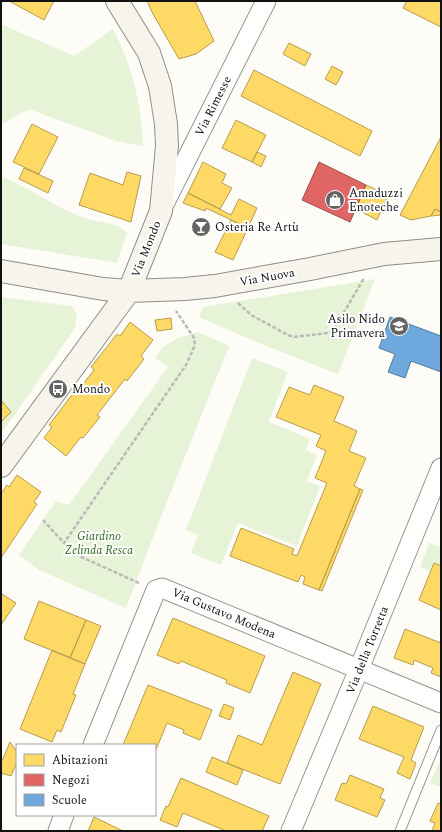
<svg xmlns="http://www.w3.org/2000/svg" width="442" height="832" font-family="Spectral,serif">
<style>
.green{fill:#e7f3d7}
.homes{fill:#ffd966;stroke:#b89d4c}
.shops{fill:#e06666;stroke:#a24c4c}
.schools{fill:#6fa8dc;stroke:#537b9f}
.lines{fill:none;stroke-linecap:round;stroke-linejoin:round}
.lane-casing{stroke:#979795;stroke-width:11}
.street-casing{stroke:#979795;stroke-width:21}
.secondary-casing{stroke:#8e8d8b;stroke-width:24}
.path{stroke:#b9b9b8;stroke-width:2.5;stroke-dasharray:4 2;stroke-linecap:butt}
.lane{stroke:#fffffe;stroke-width:9}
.street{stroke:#fffffe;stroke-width:19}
.secondary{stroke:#f6f4eb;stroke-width:22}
.labels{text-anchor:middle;stroke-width:4;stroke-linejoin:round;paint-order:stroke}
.street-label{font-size:12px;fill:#111;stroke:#fff}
.poi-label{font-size:12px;fill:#111;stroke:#fff;text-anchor:start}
.park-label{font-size:12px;font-style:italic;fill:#2f6b1f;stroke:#fff}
</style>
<rect width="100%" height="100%" fill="#fdfcf7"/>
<path class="green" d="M1,24L74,56L113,29C132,65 142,105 143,146L116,141L39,113L32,109L23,112L1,125Z
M1,176C31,188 56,209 87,219C101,223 118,222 127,233L117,263L1,244Z
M375,279L338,374L261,344L199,317L203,307Z
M1,297L71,306L77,314L75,328L1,434Z
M198,332L229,346L157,527L126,608L41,571L19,555L56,501L69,505L168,367L155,358L163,347L180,337Z
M252,358L288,372L269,422L310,439L306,450L317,455L307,481L320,486L297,546L238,523L221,565L191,553L198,535L186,530Z
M429,543L441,547V566L434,563L431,571L420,567Z
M439,762L441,763V787L430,783Z"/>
<path class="homes" d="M9,1H54L44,20Z
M147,1H195L214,41L196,54L179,59L153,14Z
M407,1H441V27L403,8Z
M289,43L311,54L305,66L283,54Z
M332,66L343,72L336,85L325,79Z
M254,70L372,131L360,156L241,96Z
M236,120L266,135L252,162L222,148Z
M32,124L58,137L39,174L13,162Z
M441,137V212L435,209L431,216L411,220L400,215Z
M257,152L266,156L261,167L252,162Z
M203,162L226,174L222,183L232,188L220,209L188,193Z
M24,168L53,181L48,193L19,179Z
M127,172L141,176L131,222L79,205L90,173L123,185Z
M366,185L388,195L377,220L356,209Z
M188,193L231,215L239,199L257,208L248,228L206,208L205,211L183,203Z
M435,209L441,212V215L431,216Z
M231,220L248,228L233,260L215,252Z
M171,318L172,329L157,331L155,320Z
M130,322L153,340L141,356L144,359L127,381L125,379L97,415L100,417L83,438L81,437L66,456L44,438L52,427L49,425L75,391L77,392L94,370L91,367L117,334L120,336Z
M314,385L344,397L334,421L357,431L349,451L366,458L354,486L360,489L319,590L303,584L305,577L301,575L298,582L230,556L241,528L294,549L292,554L297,556L327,483L315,478L326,451L316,446L321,435L276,417L289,387L310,395Z
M1,400L11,412L1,422Z
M17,475L41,492L34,502L37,504L1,558V494L7,485L9,487Z
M360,489L363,490L322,591L319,590Z
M434,563L441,566V610L419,600Z
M2,594L16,603L1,625V596Z
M39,601L86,620L70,658L24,639Z
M173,618L265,656L250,693L226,683L227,680L181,661L179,664L157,655Z
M86,620L101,626L85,664L70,658Z
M405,629L441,643V677L431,673L433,668L414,660L413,665L394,658Z
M52,650L85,664L73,694L76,695L61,732L57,730L52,742L20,729Z
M293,672L321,684L280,784L227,763L238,735L262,745Z
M148,685L212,710L200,740L183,733L184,730L167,723L155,752V745H123Z
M224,704L234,708L230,720L219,716Z
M373,706L424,727L411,760L416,763L410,779L397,773L404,757L359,739Z
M10,742L17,752V762L11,776L1,773V760L2,761Z
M212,757L243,770L237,785L206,772Z
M350,775L384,789L380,798L385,800L377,817L335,800L342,783L346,784Z
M181,778L269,816L262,831H226L183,813L177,827L160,820L166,806L168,807Z
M438,803L441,804V831H432L435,823L430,821Z
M94,817L123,831H88Z"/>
<path class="shops" d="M319,162L366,185L350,222L302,200Z"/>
<path class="schools" d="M390,317L441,336V372L411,361L405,378L388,372L395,354L379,348Z"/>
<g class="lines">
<g class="lane-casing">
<path id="lane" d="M400,831L441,730"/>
</g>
<g class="street-casing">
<path id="street" d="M163,206L266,1
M93,745L156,590L162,588L441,703
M58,831L64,815
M291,831L354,681L441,468"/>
</g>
<g class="secondary-casing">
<path id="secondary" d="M1,271L103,289L129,291L185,289L215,286L310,269L384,254L441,249
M1,466L129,291L161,211L167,146L166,124L160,86L149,53L117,1"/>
</g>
<path class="path" d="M238,303L251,315L288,335L294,337L328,333L333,331L336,326L364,278
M43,520L64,543
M139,583L79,556L64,543L186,365L195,345L194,338L176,311"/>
<use href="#lane" class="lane"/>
<use href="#street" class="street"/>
<use href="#secondary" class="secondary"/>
</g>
<defs>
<g id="shop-disc" transform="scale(1)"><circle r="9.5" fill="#646362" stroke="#fff"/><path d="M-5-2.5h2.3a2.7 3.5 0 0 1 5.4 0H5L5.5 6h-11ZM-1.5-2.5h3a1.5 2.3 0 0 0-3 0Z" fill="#fff"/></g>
<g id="bar-disc" transform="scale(1)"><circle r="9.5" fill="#646362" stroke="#fff"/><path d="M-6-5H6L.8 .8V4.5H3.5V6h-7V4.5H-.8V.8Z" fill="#fff"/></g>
<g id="school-disc" transform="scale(1)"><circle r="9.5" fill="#646362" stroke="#fff"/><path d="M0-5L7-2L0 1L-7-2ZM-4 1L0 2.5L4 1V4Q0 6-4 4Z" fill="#fff"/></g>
<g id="bus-disc" transform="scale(1)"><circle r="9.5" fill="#646362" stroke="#fff"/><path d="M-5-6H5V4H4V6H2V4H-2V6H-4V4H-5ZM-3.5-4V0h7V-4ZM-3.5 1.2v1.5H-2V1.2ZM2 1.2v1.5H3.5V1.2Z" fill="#fff"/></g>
</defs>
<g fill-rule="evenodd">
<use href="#shop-disc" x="335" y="200"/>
<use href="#bar-disc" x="201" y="227"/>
<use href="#school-disc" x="399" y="326"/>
<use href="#bus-disc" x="58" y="389"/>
</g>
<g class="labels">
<g class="street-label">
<text transform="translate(213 106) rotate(-63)" y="4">Via Rimesse</text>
<text transform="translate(146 249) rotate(-68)" y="4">Via Mondo</text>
<text transform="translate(267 277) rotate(-10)" y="4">Via Nuova</text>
<text transform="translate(224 613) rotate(23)" y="4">Via Gustavo Modena</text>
<text transform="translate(367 650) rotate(-68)" y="4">Via della Torretta</text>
</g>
<g class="poi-label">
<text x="349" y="197">Amaduzzi<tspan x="349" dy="14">Enoteche</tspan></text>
<text x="215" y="231">Osteria Re Artù</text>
<text x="385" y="323" text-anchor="end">Asilo Nido<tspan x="385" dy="14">Primavera</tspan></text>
<text x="72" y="393">Mondo</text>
</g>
<g class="park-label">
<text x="99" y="540">Giardino<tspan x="99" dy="14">Zelinda Resca</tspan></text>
</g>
</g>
<rect width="442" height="832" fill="none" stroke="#111111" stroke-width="4"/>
<rect x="16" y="744" width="140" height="72" fill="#ffffff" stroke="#a0a0a0"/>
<rect x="24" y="754" width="20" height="12" fill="#ffd966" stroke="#a0a0a0"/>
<text x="52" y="764" font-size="12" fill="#111111">Abitazioni</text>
<rect x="24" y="774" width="20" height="12" fill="#e06666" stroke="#a0a0a0"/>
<text x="52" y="784" font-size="12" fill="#111111">Negozi</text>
<rect x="24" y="794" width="20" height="12" fill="#6fa8dc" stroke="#a0a0a0"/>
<text x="52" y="804" font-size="12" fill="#111111">Scuole</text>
</svg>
